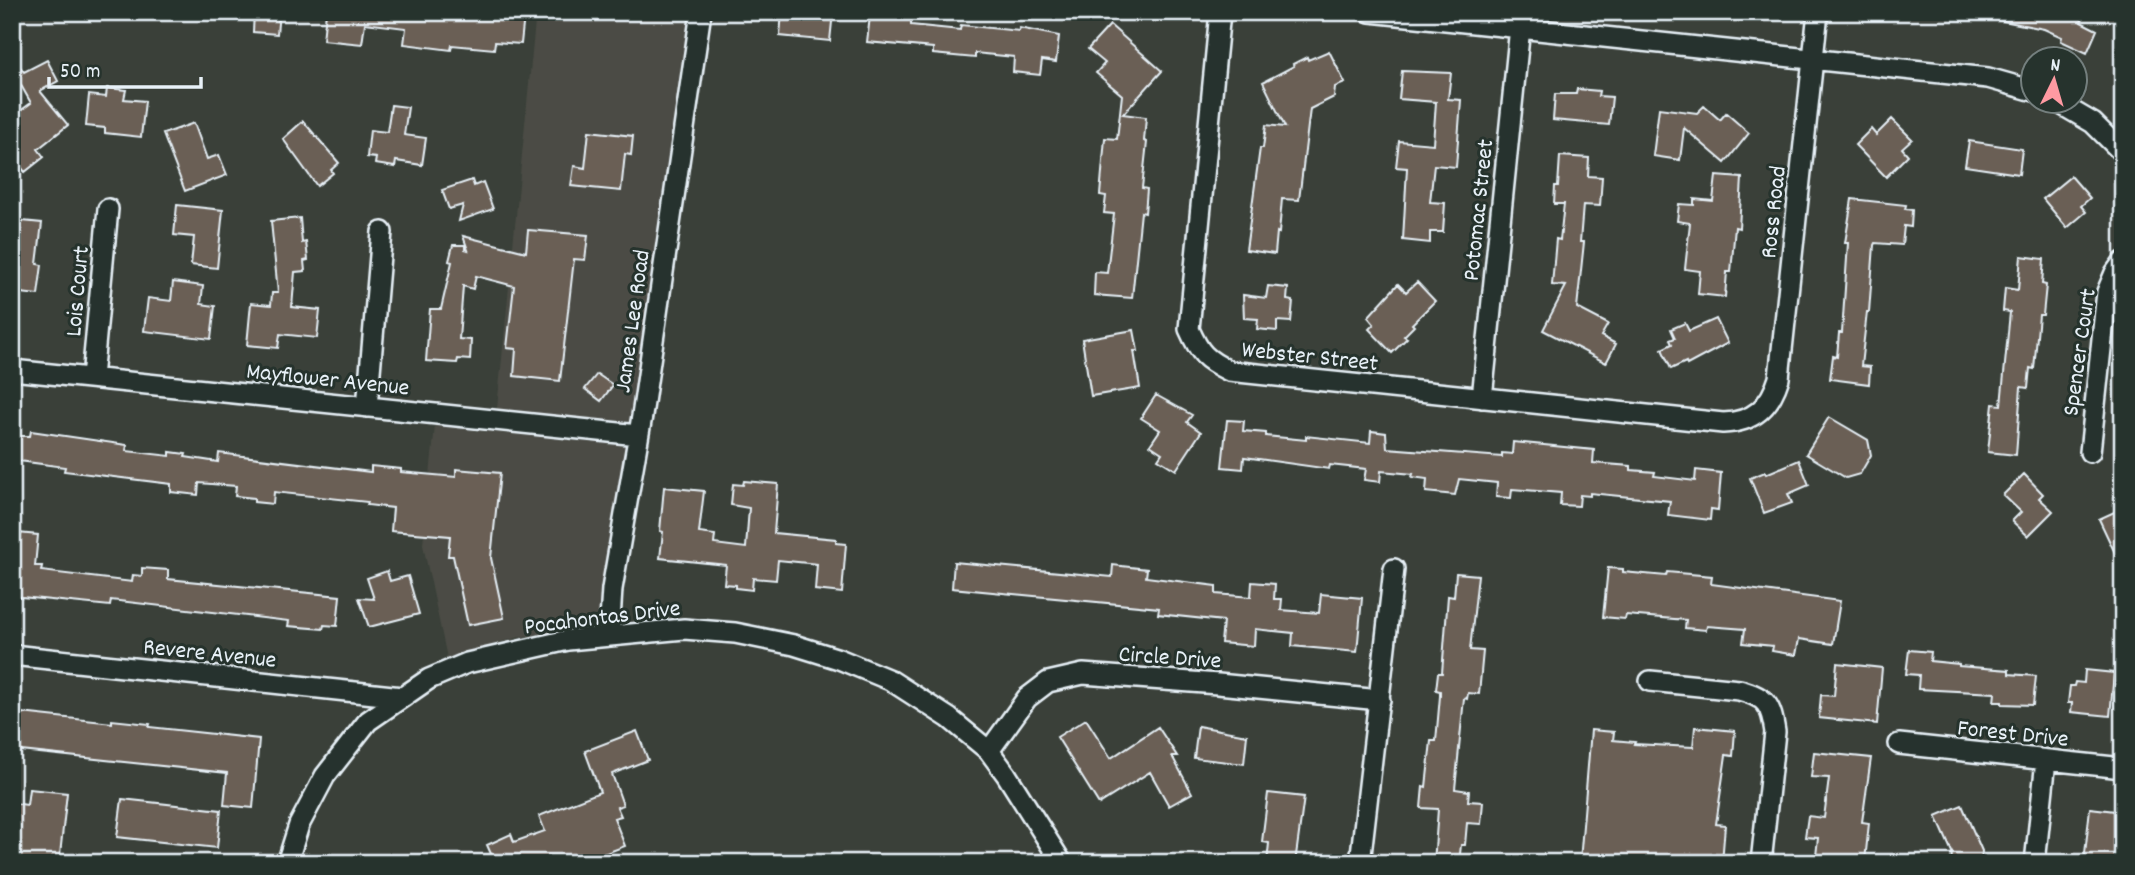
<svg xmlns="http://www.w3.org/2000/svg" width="2135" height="875" font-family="Dekko,sans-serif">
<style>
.built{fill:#4b4c45}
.building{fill:#6a5f54;stroke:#e8f1f8;stroke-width:2}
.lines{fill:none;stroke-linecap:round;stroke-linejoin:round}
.minor-casing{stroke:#e8f1f8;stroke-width:24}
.minor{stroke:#26332d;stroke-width:19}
.labels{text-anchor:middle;stroke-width:6;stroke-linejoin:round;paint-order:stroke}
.street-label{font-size:24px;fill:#e8f1f8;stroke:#26332d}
</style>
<rect width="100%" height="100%" fill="#3a4039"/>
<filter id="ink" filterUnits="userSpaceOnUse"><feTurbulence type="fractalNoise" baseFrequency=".0143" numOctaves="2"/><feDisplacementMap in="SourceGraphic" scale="14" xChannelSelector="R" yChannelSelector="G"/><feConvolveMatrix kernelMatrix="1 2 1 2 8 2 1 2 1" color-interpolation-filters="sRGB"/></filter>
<g filter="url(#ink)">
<path class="built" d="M536,12H691L630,422L497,409Z
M435,426L626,446L602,587L599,625L520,637L447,658L423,545Z"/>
<path class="building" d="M254,12H279L277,34L253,32Z
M326,12H512L524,15L521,44L495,42L494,49L452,45L451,50L404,44L406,28L365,23L362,44L323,40Z
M782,12H833L830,41L780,36Z
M1999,12H2086L2081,22L2097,30L2087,53L2061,41L2062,37L2044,29L1998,20Z
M870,16L911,20V25L960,30L961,25L1019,31V28L1059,36L1056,62L1042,60L1040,75L1013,72L1014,57L975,53V58L933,54V48L867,42Z
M1110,25L1162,71L1123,114L1146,117L1144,141L1147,142L1142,188L1147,189L1145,213L1141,212L1132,298L1094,295L1095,272L1107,273L1114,214L1104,213L1106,196L1100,195L1105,138L1117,139L1122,95L1096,73L1105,63L1088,49Z
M1329,51L1345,83L1335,87L1334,97L1310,109L1299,200L1282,199L1279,233L1277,232L1275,254L1246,250L1260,148H1263L1266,125L1285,127L1263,82L1294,66L1293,64L1307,57L1308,60Z
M47,60L58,81L40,91L68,125L38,149L44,157L25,172L12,156V117L31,103L14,73L21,68L24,72Z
M1402,71L1451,73L1448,99L1461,100L1456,167L1434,165L1430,202L1445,203L1443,232H1430V243L1403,240L1407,168L1396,167L1399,141L1433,144L1436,102L1399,99Z
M107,88L126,90L124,99L145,101L141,137L105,133V128L86,126L89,95L106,97Z
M1577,89L1599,91L1598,96L1612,97L1609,125L1553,120L1555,94H1576Z
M391,105L408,107L404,135L426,138L422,165L396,161L395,167L375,164L376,158L367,157L370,130L387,132Z
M1704,106L1720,120L1726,113L1749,133L1725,163L1684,128L1680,160L1653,156L1659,108L1697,113Z
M1892,119L1912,139L1902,148L1908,155L1886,177L1855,145L1871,129L1876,135Z
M303,121L339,163L331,170L333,173L317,186L283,139Z
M194,123L207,159L219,155L227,175L185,191L163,134Z
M589,131L633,136L631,155L625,154L621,191L571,186L574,166L585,168Z
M1969,141L2022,149L2019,174L1965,166Z
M1560,156L1589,158L1588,176L1602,177L1600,206L1583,205L1580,242H1584L1577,308L1608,324L1601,336L1616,344L1606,363L1543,330L1566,286L1552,285L1556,239L1560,240L1564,204H1554L1555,186H1558Z
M1716,176L1742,178L1739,228L1735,227L1731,272H1727L1725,297L1698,294L1700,271L1685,269L1690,223L1677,221L1679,204L1694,205V199L1713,201Z
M2071,176L2090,198L2081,206L2086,212L2067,228L2043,199Z
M472,180L474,186L483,182L493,209L459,221L463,205L449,209L442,190Z
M1852,199L1906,205L1905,209L1912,210L1911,227L1904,226L1902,245L1875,243L1874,245L1869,312H1867L1861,366L1870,367L1869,384L1830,379L1833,356L1837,357L1839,333H1842L1848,243H1845Z
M177,205L223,210L217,268L191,265L194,237L174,235Z
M300,218L302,243L306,242L308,260L304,261L305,271L295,272L292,307L320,310L317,338L280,334L278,348L247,345L251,303L271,305L272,293H278L271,221Z
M12,220L42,223L37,264L42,265L38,295L12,292Z
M528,230L588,235L585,260L574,259L560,381L514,376L516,349L507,348L514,286L476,276L473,289L463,286L459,339L471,340L470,360L458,359L457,363L426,361L430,309H441L452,262L449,261L453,245H465V249L468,250L463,236L526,252Z
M2021,256L2044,259L2042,284L2046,285L2043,315H2039L2034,369L2030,368L2028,388L2021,387L2016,455L1988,452L1993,404L2001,405L2010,312L2003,311L2005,288L2018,290Z
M173,282L203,286L201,304L215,306L211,339L144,331L148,298L171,301Z
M1417,282L1435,301L1412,324L1414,326L1404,336L1407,338L1392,353L1369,329L1374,324L1368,317L1398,284L1406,292Z
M1268,286L1288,288L1287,300L1293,301L1291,322L1277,321V331L1257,329L1258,319L1244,318L1243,295L1266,298Z
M1716,319L1728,343L1687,365L1686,362L1671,369L1662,349L1672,344L1670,340L1675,338L1671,329L1685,323L1689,331Z
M1134,330L1138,351H1134L1140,388L1091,396L1082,339Z
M597,374L613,385L601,401L585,389Z
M1156,395L1192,415L1187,422L1201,432L1176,470L1158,459L1162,453L1150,445L1160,430L1141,418Z
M1829,417L1868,440L1871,455L1860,474L1846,478L1806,454Z
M1227,420L1244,421L1243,431L1266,433V436L1306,440V436L1370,443L1371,431L1386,433L1387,448L1502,457V453L1512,454L1513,442L1594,450L1593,463L1631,466V470L1655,472L1654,476L1695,481L1696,470L1721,473L1718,510L1711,509L1710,520L1668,515L1670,501L1590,493V496L1580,495L1579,506L1560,505L1561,493L1512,489L1511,498L1496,497L1497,483L1459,479L1455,495L1426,492L1427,479L1412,477L1413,474L1381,471L1380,482L1364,480L1366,469L1330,465L1329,469L1244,457L1243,469L1222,467Z
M31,431L127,445L126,451L170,456V452L186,454L185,457L218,462L219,453L371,472V466L401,469V472L456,477V469L500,473L491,558L504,618L468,625L453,556H448L450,536L391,531L393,508L367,505L368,502L274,492L273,504L254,502V498L235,496L236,486L199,483L198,495L171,492V484L64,471L65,467L12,460V436H30Z
M1799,460L1809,485L1788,494L1792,503L1764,513L1750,478L1765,472L1766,474Z
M2024,474L2043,494L2039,498L2053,511L2028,536L2012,521L2021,512L2003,495Z
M744,481L778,484L774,533L836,539V543L846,544L842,593L815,590L817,564L778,560L776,580L753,578L752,590L736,588V585L724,584L726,565L660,558L663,532L660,531L664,487L704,491L699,533L715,535L714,544L746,548L749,508L731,505L733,484L743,485Z
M2123,508V570L2099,519Z
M18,533L38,535L35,566H42L41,571L132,582L133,575L142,576V568L168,570V579L340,596L337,626L324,625L323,629L288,626L289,621L111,600L110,606L12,596V563L14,564Z
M954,562L1112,577L1113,565L1147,569L1146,577L1216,586V594L1251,597L1252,582L1275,584L1274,599H1282L1281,610L1319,613L1321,594L1362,598L1357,652L1292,646L1293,633L1255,629L1254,646L1221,643L1223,621L1158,614L1159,608L952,588Z
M1608,568L1623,569V572L1666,576L1667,572L1712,576L1711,584L1840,601L1833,644L1799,639L1796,655L1772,651L1773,646L1743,643L1745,629L1707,626L1706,630L1685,628L1686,620L1626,615L1625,619L1603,617Z
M387,571L390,581L408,576L419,614L369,627L359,598L374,599L367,578Z
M1456,573L1478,575L1470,650L1483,651L1479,694L1468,693L1467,699L1464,698L1455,789L1469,791L1468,801L1483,802L1481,824L1467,823L1465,845H1461L1459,863H1434L1438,809L1421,808L1423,786L1426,787L1431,741H1436L1440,696V691L1436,690L1438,673H1442L1448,596L1454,597Z
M1909,650L1931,652L1930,661L1959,664V666L2009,670V674L2036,676L2033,705L2002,704V702H1994L1995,693L1918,689L1919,675L1906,674Z
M1837,663L1882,668L1877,724L1819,718L1821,695L1834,696Z
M2085,670L2114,673L2110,716L2071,712L2072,703H2068L2070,686H2074L2075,682L2084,683Z
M12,712L112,723V720L150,724L149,727L259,739L253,808L224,805L227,773L12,750Z
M1086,719L1111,758L1158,727L1177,756H1172L1192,793L1169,806L1150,772L1099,804L1057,737Z
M1198,726L1247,735L1244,764L1194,758Z
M1695,727L1735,731L1733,756L1726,755L1716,824L1725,825L1722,863H1654V861L1599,856L1598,863L1580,861L1591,730L1614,732L1613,740L1635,742L1634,744L1693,747Z
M637,731L648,760L612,774L623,805L617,807L621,816L614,818L625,846L580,863H495L487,845L511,834L514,842L545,831L539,816L600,792L585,751Z
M1814,752L1871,758L1862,822L1869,823L1865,861L1816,856L1818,838L1805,837L1808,816L1824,818L1829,778L1811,777Z
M29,789L67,793L59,863H12V803L27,805Z
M1268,793L1304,797L1295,863H1267L1269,843L1262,842Z
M122,799L221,810L217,848L117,837Z
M1962,805L1982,851L1981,863H1951L1952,852L1936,816Z
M2090,808L2123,812V863H2084Z"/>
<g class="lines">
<g class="minor-casing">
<path id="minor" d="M1220,12L1189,329C1200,354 1205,359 1229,371L1723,423C1754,422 1770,407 1779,378L1818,12
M1370,12L1988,78L2034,91
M2057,102L2093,123L2123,153
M12,370L638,435
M92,378L108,209
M1482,398L1520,27
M367,407L382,232
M2090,452L2107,292L2115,273L2123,262
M609,636L612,589L642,416L701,12
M12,655L402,697
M1650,681L1739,690C1767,697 1771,705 1775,732L1761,863
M1899,744L2123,768
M989,751L1027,698L1048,682L1083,674L1218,684L1380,700
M287,863L299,825L325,776L368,721L429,679L467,663L568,640L684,629L735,633L794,645L839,659L890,680L949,718L989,751L1006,774L1062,863
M1360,863L1394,569
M2035,863L2046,760"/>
</g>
<use href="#minor" class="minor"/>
</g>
</g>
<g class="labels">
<g class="street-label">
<text transform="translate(1477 210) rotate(-84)" y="8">Potomac Street</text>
<text transform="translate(1772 212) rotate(-84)" y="8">Ross Road</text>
<text transform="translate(76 291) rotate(-85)" y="8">Lois Court</text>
<text transform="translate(631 321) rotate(-82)" y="8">James Lee Road</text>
<text transform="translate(2078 352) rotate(-82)" y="8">Spencer Court</text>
<text transform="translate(1310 355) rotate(6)" y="8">Webster Street</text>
<text transform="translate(328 378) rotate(6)" y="8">Mayflower Avenue</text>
<text transform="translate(602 616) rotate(-7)" y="8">Pocahontas Drive</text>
<text transform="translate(210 652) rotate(6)" y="8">Revere Avenue</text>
<text transform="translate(1170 656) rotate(4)" y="8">Circle Drive</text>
<text transform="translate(2013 732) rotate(6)" y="8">Forest Drive</text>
</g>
</g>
<rect width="2135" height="875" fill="none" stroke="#26332d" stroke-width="42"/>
<rect x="21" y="21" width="2093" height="833" fill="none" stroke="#e8f1f8" stroke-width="2.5" filter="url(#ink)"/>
<g transform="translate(2054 80) rotate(5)"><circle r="33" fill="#26332d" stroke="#747f7e" stroke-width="2"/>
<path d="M0-5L12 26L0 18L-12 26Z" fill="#ff9aa2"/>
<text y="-10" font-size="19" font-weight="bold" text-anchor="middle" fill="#e8f1f8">N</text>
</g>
<path d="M49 77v10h152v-10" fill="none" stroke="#e8f1f8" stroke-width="3.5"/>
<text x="60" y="77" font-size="21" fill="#e8f1f8" stroke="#26332d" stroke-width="5" paint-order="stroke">50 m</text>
</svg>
